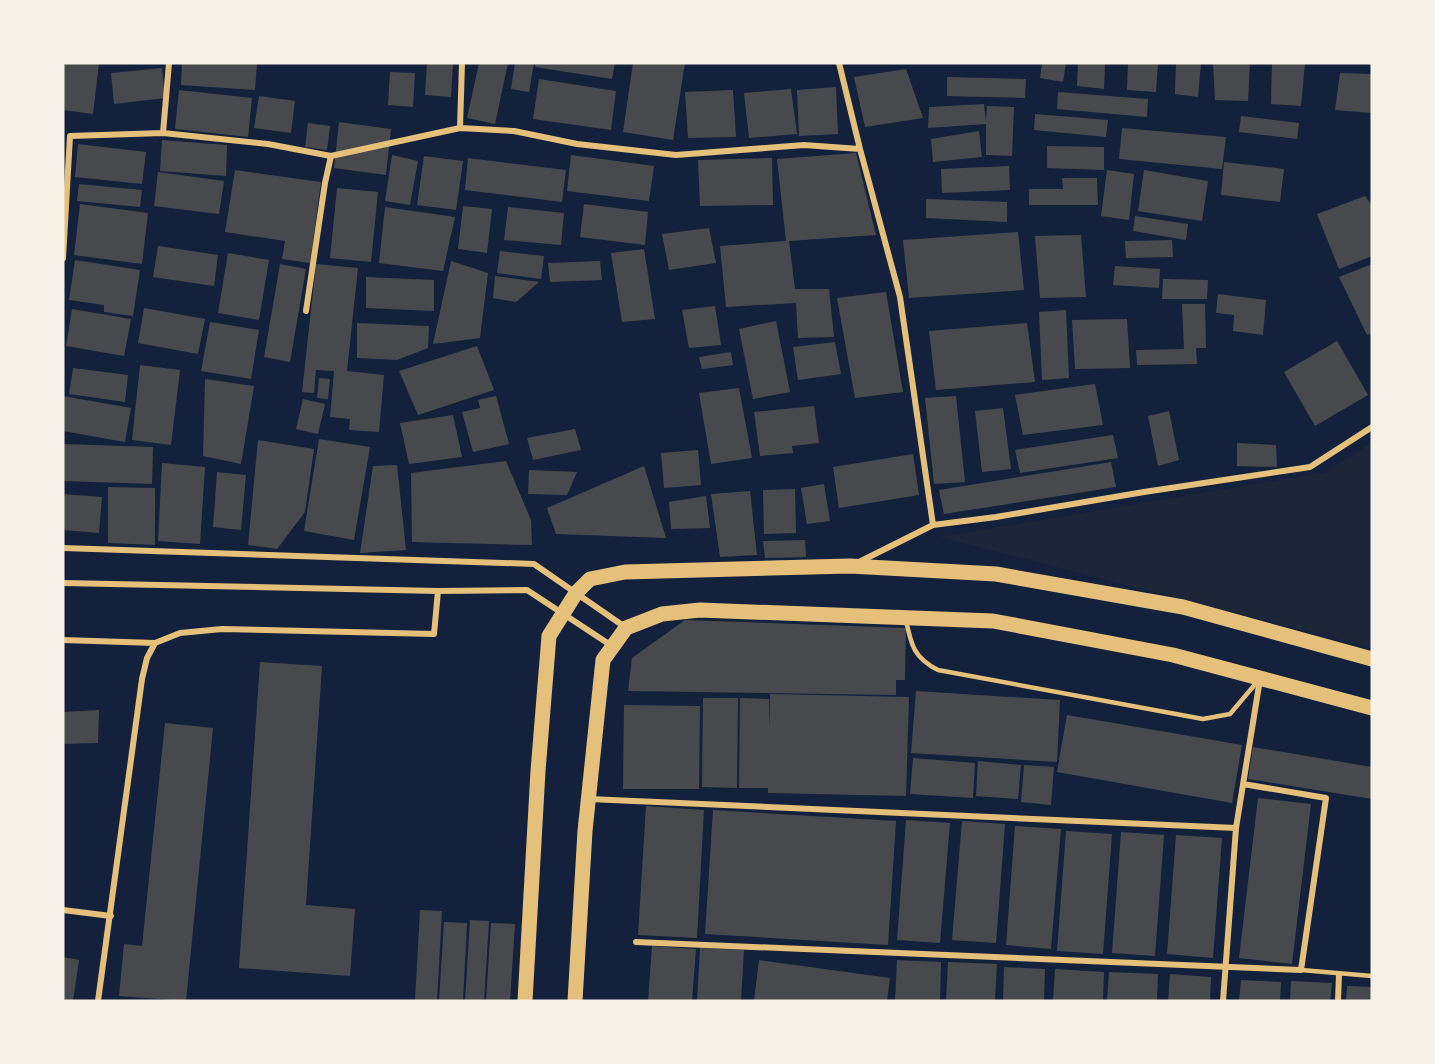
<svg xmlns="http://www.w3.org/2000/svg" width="1435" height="1064" font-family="'Fira Sans',sans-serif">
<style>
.green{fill:#1d2539}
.building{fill:#48494c}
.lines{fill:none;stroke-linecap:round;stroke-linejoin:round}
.service{stroke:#e5c07b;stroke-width:4.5}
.minor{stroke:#e5c07b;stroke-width:6}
.primary{stroke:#e5c07b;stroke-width:15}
</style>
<rect width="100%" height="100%" fill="#14213d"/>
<path class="green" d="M1372,442V648L940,537L1326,472Z"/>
<path class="building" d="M63,63H99L93,114L63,110Z
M182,63H257L255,90L181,85Z
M427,63L453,64L451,97L425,95Z
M479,63H508L495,124L467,118Z
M515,63H534L529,92L511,89Z
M536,63H615L612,79L535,67Z
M633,63H685L673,140L623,132Z
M1042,63H1066L1063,82L1040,78Z
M1078,63H1105L1104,89L1077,86Z
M1128,63H1158L1156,92L1127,90Z
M1176,63H1201L1198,97L1175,94Z
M1213,63H1250L1248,101L1215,100Z
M1272,63H1305L1301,106L1271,104Z
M162,68L165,98L114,104L111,73Z
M906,69L923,118L865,127L854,77Z
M390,72L415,73L413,107L388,105Z
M1340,73L1372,74V113L1335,110Z
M947,77L1026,79L1025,98L947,96Z
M539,79L616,91L611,130L533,119Z
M836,87L838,134L799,136L797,90Z
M791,89L797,134L749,138L744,93Z
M179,90L252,98L248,137L175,129Z
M733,90L736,137L688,138L685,92Z
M1058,92L1148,99L1147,117L1057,109Z
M259,96L295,101L291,133L254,128Z
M984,104L986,122L987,106L1014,107L1012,156L986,155V124L928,128L929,107Z
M1035,114L1108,120L1106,137L1034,130Z
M1241,116L1299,123L1297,139L1239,132Z
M339,122L391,129L386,175L334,168Z
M308,123L330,126L327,150L305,147Z
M1122,128L1226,137L1222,169L1119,159Z
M979,131L982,157L933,162L931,139Z
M162,140L227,145L226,176L160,171Z
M78,144L146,152L142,184L75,177Z
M1047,146L1104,147V170L1047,168Z
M856,153L876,235L789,241L795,289H829L834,337L798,338L796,303L726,307L720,246L786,241L777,159Z
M392,155L418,161L410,205L385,201Z
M571,155L654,166L649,201L567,191Z
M424,156L463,161L456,210L417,205Z
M468,158L566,170L562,202L465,190Z
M772,158L773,205L700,206L698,160Z
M1224,162L1284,169L1280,202L1221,195Z
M1009,166L1010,190L942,193L941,169Z
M235,170L321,182L310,263L282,259L285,241L225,232Z
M1107,170L1134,174L1129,220L1101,216Z
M1144,170L1208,181L1202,221L1138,211Z
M158,172L224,181L219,214L154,206Z
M1062,178H1097L1098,205H1029V189H1063Z
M79,184L142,190L140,207L77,201Z
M337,188L378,192L371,262L330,258Z
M1365,196L1372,205V256L1339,269L1317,214Z
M926,199L1007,202V222L926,218Z
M80,204L148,213L142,264L74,255Z
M584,204L648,212L645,245L580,237Z
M463,206L492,209L487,253L458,249Z
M385,207L455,217L443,271L379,263Z
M508,207L564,213L561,245L504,240Z
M1135,216L1188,224L1186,240L1133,231Z
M709,228L716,263L669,270L662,234Z
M1018,232L1024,290L909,298L903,240Z
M1081,235L1086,297L1040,298L1035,236Z
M1172,240L1173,257L1126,258L1125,241Z
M158,246L218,255L214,286L153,277Z
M644,249L655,319L622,322L611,253Z
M500,251L544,256L541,279L497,273Z
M228,253L269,260L259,320L218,313Z
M75,260L140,270L133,316L104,312V305L69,300Z
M451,261L488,273L480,338L433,344Z
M600,261L602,280L550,282L548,263Z
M280,264L306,269L290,362L264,357Z
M316,264L358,268L347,371L384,375L379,432L349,430L350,419L330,417L334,371L316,370L314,393L302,392Z
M1372,264V333L1367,335L1339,277Z
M1115,266L1160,269L1159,288L1113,285Z
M495,276L539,282L516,302L493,298Z
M366,277L434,280V311L366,308Z
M1163,279L1208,280L1207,299H1162Z
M886,292L903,392L855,398L837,298Z
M1218,294L1266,300L1263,335L1233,331L1234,315L1216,313Z
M1182,304H1205L1206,348H1196L1197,364L1137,365L1136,350L1184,349Z
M715,306L721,345L689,348L682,310Z
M144,308L205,319L198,354L138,343Z
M72,309L131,319L124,356L66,346Z
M1066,310L1069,378L1042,380L1039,312Z
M1127,319L1130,368L1075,369L1072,320Z
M776,321L790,392L753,399L739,329Z
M210,322L259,330L251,379L201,371Z
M357,323L429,326L428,348L397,360L357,358Z
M1027,323L1035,382L936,390L929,331Z
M1337,341L1368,395L1315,426L1284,372Z
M835,342L841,374L798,380L793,347Z
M477,346L494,390L418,415L399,371Z
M731,352L733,365L702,369L699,357Z
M140,365L180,370L171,445L132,440Z
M73,368L128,375L125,402L69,394Z
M319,378L330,379L328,399L317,398Z
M205,379L254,386L241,464L203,456Z
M1095,384L1103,425L1023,435L1015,395Z
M739,388L752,458L711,464L699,393Z
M63,396L131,408L125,442L63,431Z
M496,396L509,444L473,452L462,412L480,408L478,400Z
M956,396L965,482L934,484L925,398Z
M303,399L325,404L318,434L296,429Z
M814,406L819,443L792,446L793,453L760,456L754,412Z
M1003,408L1011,469L982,472L975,411Z
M1169,411L1179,460L1158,466L1148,416Z
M453,415L462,457L409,464L400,423Z
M575,429L581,450L533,460L527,438Z
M1113,435L1118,458L1020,473L1015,450Z
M319,439L370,447L354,540L304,531Z
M258,440L314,449L305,512L277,549L248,545Z
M1237,443L1276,445L1277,467L1237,466Z
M63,444L153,447L152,484L63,481Z
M698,450L701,485L664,488L661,453Z
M913,454L919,495L839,508L833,467Z
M506,461L531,520L532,545L412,542L411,473Z
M1111,462L1116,487L944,514L939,490Z
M162,463L205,467L200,544L158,541Z
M397,465L406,550L360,553L373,466Z
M644,466L666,538L556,534L547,508Z
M529,470L577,472L567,495L528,494Z
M217,472L246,475L241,530L213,527Z
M824,484L830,521L807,524L801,488Z
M108,487L155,488V545L108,543Z
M795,489L796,533L764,534L763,490Z
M750,491L757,555L720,557L711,494Z
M63,494L102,497L99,533L63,530Z
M706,496L710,528L671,529L669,502Z
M805,540L806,557L765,558L763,541Z
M685,620L906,628L905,680H896V695L628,691L632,658Z
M260,662L322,666L306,905L355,909L350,976L239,968Z
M916,691L1060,700L1057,762L911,753Z
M770,694L909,697L906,796L768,793V788H739L740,698L769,699L770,729Z
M703,698H738L737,788L702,787Z
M624,705L700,706L699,789H623Z
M99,710L98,743L63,744V712Z
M1067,715L1242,745L1232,803L1057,772Z
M165,723L213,728L186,1001L119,996L124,944L142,946Z
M1253,747L1372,767V799L1248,779Z
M913,758L975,763L973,798L910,794Z
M978,761L1021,765L1018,799L976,796Z
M1024,765L1054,767L1051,805L1021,802Z
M1258,798L1311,804L1292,964L1239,958Z
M646,806L704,810L697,938L638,935Z
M713,810L896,821L888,945L705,934Z
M906,820L950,823L940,943L897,940Z
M962,821L1005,824L996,943L952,940Z
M1015,826L1061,829L1051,949L1006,945Z
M1066,831L1112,834L1103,954L1057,951Z
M1121,832L1164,835L1155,956L1112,953Z
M1176,835L1222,838L1213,958L1167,954Z
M420,910L442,911L437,1001H415Z
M470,920L489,921L484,1001H465Z
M444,922L467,923L463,1001H439Z
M491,923L515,924L510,1001H486Z
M652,946L696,949L692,1001H648Z
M700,948L744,950L741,1001H697Z
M63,957L79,960L73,1001H63Z
M759,960L890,978L887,1001H754Z
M897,960L941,962L940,1001H895Z
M948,962L997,964L995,1001H946Z
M1004,967L1045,969L1044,1001H1003Z
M1055,969L1104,972L1103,1001H1053Z
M1109,972L1158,974L1157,1001H1107Z
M1170,974L1211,977L1210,1001H1168Z
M1241,980L1281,982L1280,1001H1239Z
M1291,981L1332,983L1330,1001H1290Z
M1347,986L1372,987V1001H1346Z"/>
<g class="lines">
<path class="service" d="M906,620C911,645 914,658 938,670L1203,719L1230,714L1257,682
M1301,970L1372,976"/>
<path class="minor" d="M839,63L860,149L900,297L933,525
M460,128L462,63
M163,133L169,63
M63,258L70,136L163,133L268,144L331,156L460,128L514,131L577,144L676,155L804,145L860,149
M306,311L325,183L331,156
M63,548L534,564L625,627
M859,562L933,525L996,517L1144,492L1310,467L1372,427
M63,583L438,591L527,590L612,646
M63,640L155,643
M589,799L1236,828
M63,910L111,916
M636,942L1301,970L1326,798L1243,784
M98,1001L142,679L147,658L155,643L180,633L222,629L434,634L438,591
M1223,1001L1236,828L1260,679
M1338,1001L1339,974"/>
<path class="primary" d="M525,1001L538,771L549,636L576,593L590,579L625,572L850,566L996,574L1183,607L1372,659
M575,1001L585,831L603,660L626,628L662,614L700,610L993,621L1173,655L1372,708"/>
</g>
<rect width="1435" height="1064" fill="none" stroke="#f6f1e7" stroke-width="129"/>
</svg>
